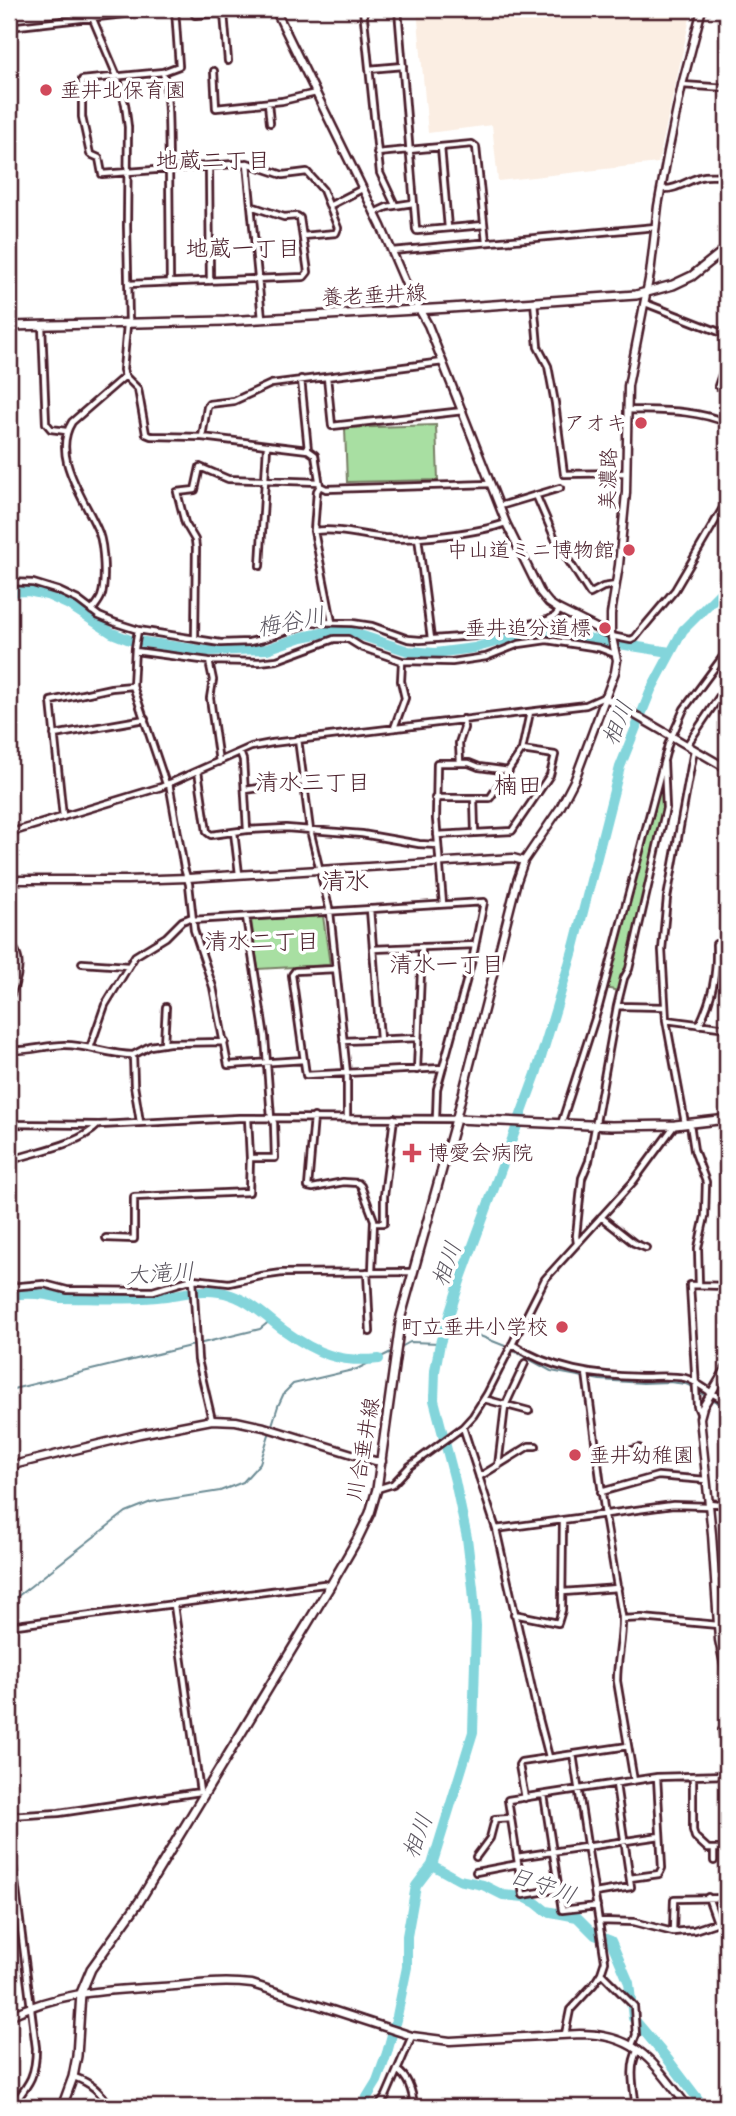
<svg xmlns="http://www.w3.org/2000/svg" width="736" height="2116" font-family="'Patrick Hand','Klee One',sans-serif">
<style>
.built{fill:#fbeee3}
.green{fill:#a8dfa2;stroke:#797f66;stroke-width:2}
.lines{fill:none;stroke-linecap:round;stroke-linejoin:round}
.stream{stroke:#6c8c95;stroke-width:2}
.river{stroke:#83d5db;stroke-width:10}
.minor-casing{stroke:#4a1f2b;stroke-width:10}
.tertiary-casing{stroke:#4a1f2b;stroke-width:11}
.secondary-casing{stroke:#4a1f2b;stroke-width:12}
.minor{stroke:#fff;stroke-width:4.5}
.tertiary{stroke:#fff;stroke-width:6}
.secondary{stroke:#fff;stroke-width:7}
.poi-dot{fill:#d1495b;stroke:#fff;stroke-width:2.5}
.labels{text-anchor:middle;stroke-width:7;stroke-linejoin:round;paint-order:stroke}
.poi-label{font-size:21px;fill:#4a1f2b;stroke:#fff;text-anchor:end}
.street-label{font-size:21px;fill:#4a1f2b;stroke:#fff}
.neighbourhood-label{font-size:23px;fill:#4a1f2b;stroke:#fff}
.water-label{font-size:23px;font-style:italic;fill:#5b5660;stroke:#fff}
.quarter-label{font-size:24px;fill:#4a1f2b;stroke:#fff}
</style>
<rect width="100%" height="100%" fill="#fff"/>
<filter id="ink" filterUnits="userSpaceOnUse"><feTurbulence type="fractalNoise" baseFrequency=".0143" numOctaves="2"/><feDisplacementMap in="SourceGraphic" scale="14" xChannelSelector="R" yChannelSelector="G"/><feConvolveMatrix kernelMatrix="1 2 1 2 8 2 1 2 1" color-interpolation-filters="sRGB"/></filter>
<g filter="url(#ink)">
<path class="built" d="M417,9H692L658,163L498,181L492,125L428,133Z"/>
<path class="green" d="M436,425L438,480L347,482L345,428Z
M663,767L665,809L628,966L622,978L619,991L605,988Z
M323,916L330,965L258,969L251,920Z"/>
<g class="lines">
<path class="stream" d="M450,1316L475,1334L505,1346L551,1371L600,1380L643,1383L669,1382L686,1384L693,1387
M401,1347L410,1342L440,1343
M9,1390L260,1329L271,1320
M698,1390L705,1396L727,1407
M9,1603L126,1512L151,1502L220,1491L243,1482L260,1463L278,1406L284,1393L293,1384L357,1369L393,1351"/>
<path class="river" d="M9,592L28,591L47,595L69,605L112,633L130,640L206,651L267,649L302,637L327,632H351L408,651L435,653L474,648L527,633L560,632L600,641L670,652
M9,1295C27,1293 43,1293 60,1298C92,1298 125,1300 157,1297C183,1295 205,1286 231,1295C252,1302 267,1318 285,1331C317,1354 340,1363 379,1359
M432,1865L459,1880L483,1885L503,1895L524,1897L536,1903L546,1911L577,1917L595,1935L611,1941L629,1983L633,2018L666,2057L704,2107
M361,2107L377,2081L387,2053L397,2016L407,1967V1936L416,1886L432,1865L473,1732L476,1626L473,1588L467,1538L455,1481L434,1400L435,1371L440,1343L461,1278L536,1074L556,1008L574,947L620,767L651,690L683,630L727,586"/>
<g class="minor-casing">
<path id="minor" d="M91,9L92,17L117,76L125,104L128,127L127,226L129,324
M193,9L195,15L224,13L228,61
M363,9L380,173L395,205
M398,9L416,229L417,231L484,225
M9,27L169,9
M369,69L403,66
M214,71L216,108L282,101L316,93
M163,72L179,66L175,9
M682,85L727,88
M268,103L270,123
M441,147L448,228
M377,153L472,144L476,147L486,242
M247,163L262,319
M209,166L210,281
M722,176L724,207
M662,189C679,190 689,178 705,176C713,175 719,177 727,174
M329,206L362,189
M374,213L387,207L413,203
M392,251L656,227
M170,283C170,243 169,203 169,163C168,133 170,101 163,72L82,80V117L90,154L99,158L102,174L247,163L283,175L307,172L323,190L338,228L336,233L303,236
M129,284L304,277L308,272L300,218L297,216L284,217L251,206
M534,301L538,347L548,366L555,403L564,474L626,473
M645,303L727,335
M127,325L123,370L125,376L138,389L146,434L151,436L202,437L308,450
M42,326L46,423L51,429L66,431
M327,377L332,426L463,411
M301,379L308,450L315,455L320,486L317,491L314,531L332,622
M718,386L727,360
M627,410C661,411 695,409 727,423
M202,437L207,407L209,404L234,401L271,384L443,362
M320,486L326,489L490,484
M536,495L556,541L590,594L603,587L616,585
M500,506L560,488
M314,531C338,528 360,535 384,538C414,541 478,533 506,523
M418,537L431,639
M260,566L267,446
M9,582L33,583L59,591L78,600L99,616L116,623L138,630L221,643L249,642L263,639L313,622L352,623L372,626L408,639L420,640L474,636L548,620L555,616L560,610
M92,611C95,606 99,602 101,597C106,584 104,546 99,533C86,500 50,457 72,422L125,376
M138,630L135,648L133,686L166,784
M611,636L631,640L635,638L643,628L675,590L727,501
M195,639L196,548L195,540L185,523L177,492L195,490L200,467L228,479L319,482
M135,651L209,661L259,662L277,660L334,639H348L361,647L402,661L452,662L486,657L519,644L547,640L599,648L615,654
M209,661L213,680L210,698L219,762
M394,728L405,698L401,681L402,662
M54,735L145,719
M298,739L310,830L330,912L347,1073V1117
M687,745L727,685
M240,752L243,760L247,830
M460,762L459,743L464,728L463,719
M198,771L207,832L211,835L247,830L286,828L362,834L419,844L438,845
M169,783L184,868L189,884L194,930L213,987L228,1065L304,1060
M245,790L302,782
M435,798H490L522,750L530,712
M474,798L475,832
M63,817L51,701L111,688L133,686
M234,832L239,874
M9,833L161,787L251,747L272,743L586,705L604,697
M437,835L512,831L550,775L555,755L522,750
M443,904L436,819L437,763H469L479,767L509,771
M370,909L380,1039
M246,917L265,1037L271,1118L274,1123L275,1158H250
M192,920L484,902L473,956L437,1089L436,1118
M9,940C11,945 16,950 17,955C22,969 14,987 9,999
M373,949L475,945
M82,963L128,966
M336,969L295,971L292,975L306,1075L442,1068
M617,1006L665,1007
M666,1020L727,1028
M699,1025C713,997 717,974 716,944L727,943
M343,1041L418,1038
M164,1044L166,1007
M90,1048L105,1005L135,956L166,937L182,921L192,917
M9,1050C28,1052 46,1045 65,1045C88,1045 110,1055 133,1055L134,1085L140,1122
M133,1055L150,1046L169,1043L225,1042
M417,1070L422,947
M314,1117L308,1187L313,1188L343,1182L358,1183L361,1186L374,1220L372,1272
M685,1123L666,1020L662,950L667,898L694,750
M9,1124L99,1125L239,1118L456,1119
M561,1124L599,1006L668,745L684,709L727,651
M690,1124L694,1150L706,1182L705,1216L698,1248L699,1285
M9,1161C36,1151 77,1146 98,1125
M601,1217L634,1243L646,1248
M374,1223H384V1196L394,1118
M106,1238L134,1239V1197L249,1192L250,1158L248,1118
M577,1243L576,1236L582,1178L589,1161L617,1006L624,978L629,969L666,808L664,762
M367,1272L370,1332
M193,1279L198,1360L212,1420
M9,1287L44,1284L67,1290L144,1291H153L193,1279L229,1283L261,1276L282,1273L413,1272
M512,1344C551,1370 595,1376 641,1377C655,1377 671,1375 685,1378C701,1382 711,1397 727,1400
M586,1373L605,1516L622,1616C623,1638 617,1659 617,1681L634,1781
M484,1399L529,1411
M700,1413L697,1406L690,1285L727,1286
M463,1427L496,1529L537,1711L549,1757
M598,1460L639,1448
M498,1466L505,1406L525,1363
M479,1477L529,1446H536
M377,1489L393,1484L410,1466L463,1427L473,1416L487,1394L545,1279L633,1182L675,1125
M601,1492L658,1476L706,1480
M709,1503L727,1505
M496,1529L673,1505L709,1506
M715,1577H727
M563,1592L618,1588
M174,1605L200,1792
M514,1614L558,1623L562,1610L563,1521
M622,1619L642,1618L718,1625
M9,1626L324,1584L330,1586
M722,1730L727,1771
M693,1776V1830L695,1837L708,1849H727
M544,1795L562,1910L597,1906
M525,1798L519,1765L521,1762L628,1746
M9,1816L59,1813L200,1792L203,1795
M9,1834L36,2048C36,2078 28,2085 11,2107
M714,1849V1861
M476,1857L490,1838L495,1819L511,1818
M517,1857L660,1836
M476,1872L518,1864
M630,1878L659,1874L662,1868L657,1777
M559,1889L523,1895L508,1800L657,1777L727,1775
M595,1893L631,1887L616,1784
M708,1897L717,1922
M599,1921L634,1922L673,1932L674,1899L727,1898
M673,1932L694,1930L727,1919
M601,1973L634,2006L636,2035L632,2045
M565,2034L570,2010L594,1984L601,1973L605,1961L573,1754
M397,2070C409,2078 413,2094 414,2107
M74,2077C92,2083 100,2092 111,2107
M378,2107L386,2096L412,2036
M636,2107C634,2090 628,2066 638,2050"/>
</g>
<g class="tertiary-casing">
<path id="tertiary" d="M275,9L381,226L409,291L428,325L506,523L540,592L549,603L558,609L604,632L611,633
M604,697L721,765L727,771
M9,880H127L188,878L513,858L524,861
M456,1119L517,881L524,861L560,808L575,779L615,672L617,660L611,633V614L619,565L626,493L628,386L650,274L658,206L668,152L682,85L702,9
M727,1367L703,1407L700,1418L712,1534L719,1640L727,1678
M9,1466L140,1434L212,1420L236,1421L264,1427L375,1461H382
M9,2016C64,1991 102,1991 161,1987C193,1985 219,1980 252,1984L412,2036L450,2041L580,2034C639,2034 655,2065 688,2107"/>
</g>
<g class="secondary-casing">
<path id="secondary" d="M9,326L225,321L450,308L636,295L673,285L692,276L727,248
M62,2107L73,2077L77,2056L81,1993L91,1969L139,1902L332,1583L358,1538L370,1513L377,1489L401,1316L456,1119L611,1126L675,1125L727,1119"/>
</g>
<use href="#minor" class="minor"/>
<use href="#tertiary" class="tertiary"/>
<use href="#secondary" class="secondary"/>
</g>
</g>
<g class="poi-dot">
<circle cx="46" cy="90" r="7"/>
<circle cx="641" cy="423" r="7"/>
<circle cx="629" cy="550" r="7"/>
<circle cx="605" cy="628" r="7"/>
<path d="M408.5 1142.5h7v7h7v7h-7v7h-7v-7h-7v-7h7z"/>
<circle cx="562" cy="1327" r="7"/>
<circle cx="575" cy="1455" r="7"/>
</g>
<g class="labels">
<g class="poi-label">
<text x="60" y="97" text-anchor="start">垂井北保育園</text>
<text x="627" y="430">アオキ</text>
<text x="615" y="557">中山道ミニ博物館</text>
<text x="591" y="635">垂井追分道標</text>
<text x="428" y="1160" text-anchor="start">博愛会病院</text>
<text x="548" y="1334">町立垂井小学校</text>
<text x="589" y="1462" text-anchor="start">垂井幼稚園</text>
</g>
<g class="street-label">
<text transform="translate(374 295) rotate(-3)" y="7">養老垂井線</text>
<text transform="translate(608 479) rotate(-88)" y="7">美濃路</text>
<text transform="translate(363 1449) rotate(-80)" y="7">川合垂井線</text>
</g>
<g class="neighbourhood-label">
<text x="213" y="168">地蔵二丁目</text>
<text x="243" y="256">地蔵一丁目</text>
<text x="313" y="790">清水三丁目</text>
<text x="262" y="949">清水二丁目</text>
<text x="447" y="972">清水一丁目</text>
</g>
<g class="water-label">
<text transform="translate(291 621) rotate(-11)" y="8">梅谷川</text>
<text transform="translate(617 723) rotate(-68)" y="8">相川</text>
<text transform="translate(446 1264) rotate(-70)" y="8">相川</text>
<text transform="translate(160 1273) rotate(-4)" y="8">大滝川</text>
<text transform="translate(417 1836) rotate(-69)" y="8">相川</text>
<text transform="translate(543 1885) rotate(19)" y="8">日守川</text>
</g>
<g class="quarter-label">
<text x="518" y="793">楠田</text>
<text x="345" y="889">清水</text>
</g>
</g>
<rect width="736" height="2116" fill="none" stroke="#fff" stroke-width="35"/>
<rect x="18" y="18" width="701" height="2081" fill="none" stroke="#4a1f2b" stroke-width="2.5" filter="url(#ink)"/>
</svg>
